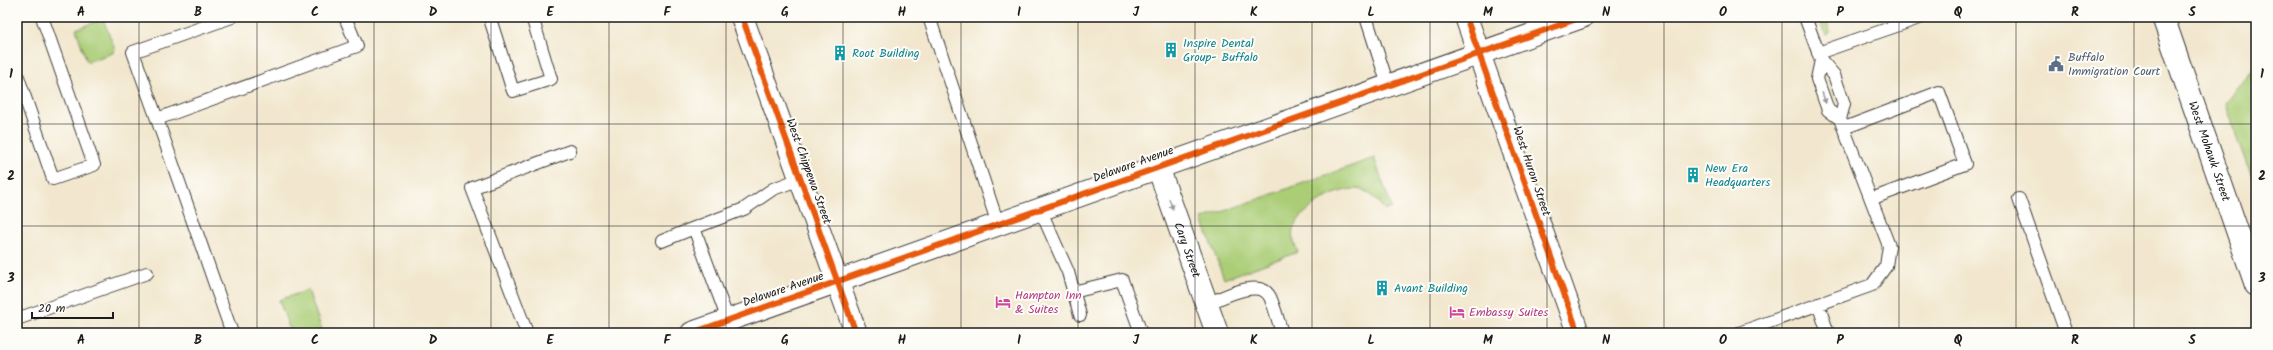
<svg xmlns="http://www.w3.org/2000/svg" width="2273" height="350" font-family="Kalam,sans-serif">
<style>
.green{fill:#aacd76;stroke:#637449}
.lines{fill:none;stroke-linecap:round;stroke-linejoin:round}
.lane-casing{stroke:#3c3a37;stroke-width:14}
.street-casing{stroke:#3c3a37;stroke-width:24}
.secondary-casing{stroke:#3c3a37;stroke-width:24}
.primary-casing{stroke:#3c3a37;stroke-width:24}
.lane{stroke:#fff;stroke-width:12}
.street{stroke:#fff;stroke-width:22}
.secondary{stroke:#fff;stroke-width:22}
.primary{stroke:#fff;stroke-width:22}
.cycleway-casing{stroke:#fdfcf7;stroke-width:8}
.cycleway{stroke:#e8590c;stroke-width:6}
.oneway{fill:#999}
.grid{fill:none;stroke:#1c1c1c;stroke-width:1;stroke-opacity:0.55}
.labels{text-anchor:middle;stroke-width:4;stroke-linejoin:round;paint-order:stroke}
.culture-label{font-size:12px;fill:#0d838f;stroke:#fdfcf7;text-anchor:start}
.service-label{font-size:12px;fill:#4e5e75;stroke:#fdfcf7;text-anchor:start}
.street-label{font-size:12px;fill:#1c1c1c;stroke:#fdfcf7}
.hotel-label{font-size:12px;fill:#b23c85;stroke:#fdfcf7;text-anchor:start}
.neatline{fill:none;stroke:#1c1c1c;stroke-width:1.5}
.grid-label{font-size:13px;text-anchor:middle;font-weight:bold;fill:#1c1c1c}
</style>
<rect width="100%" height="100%" fill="#fdfcf7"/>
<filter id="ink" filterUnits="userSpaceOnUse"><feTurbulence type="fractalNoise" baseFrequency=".025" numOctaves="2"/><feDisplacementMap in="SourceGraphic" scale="8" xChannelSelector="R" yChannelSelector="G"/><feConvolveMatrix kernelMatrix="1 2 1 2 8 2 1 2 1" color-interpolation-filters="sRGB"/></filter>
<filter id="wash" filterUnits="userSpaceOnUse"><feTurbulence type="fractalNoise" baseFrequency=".012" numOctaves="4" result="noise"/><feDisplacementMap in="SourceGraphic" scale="16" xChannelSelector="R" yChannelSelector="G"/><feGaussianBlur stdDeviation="0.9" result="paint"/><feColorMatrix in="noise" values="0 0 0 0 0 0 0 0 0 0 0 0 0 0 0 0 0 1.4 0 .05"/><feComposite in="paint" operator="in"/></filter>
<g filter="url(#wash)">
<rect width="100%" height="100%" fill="#f2e7ce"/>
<path class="green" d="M1817,17H1825L1830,31L1829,34L1826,35Z
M103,19L115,49L113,53L87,62L76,29Z
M2256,65V187L2225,103Z
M1374,158L1392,208L1385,210C1378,202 1373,194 1362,190C1341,184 1301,209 1293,229C1291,237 1295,245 1298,252L1224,279L1202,219Z
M308,290L323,333H291L279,300Z"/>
</g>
<g filter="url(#ink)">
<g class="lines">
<g class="lane-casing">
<path id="lane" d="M232,17L133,52L157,119L357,46L345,17
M929,17L998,224
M1366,17L1388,85
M1805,17L1821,60L1834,75L1844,104L1840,119L1828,110L1817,79L1821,60
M491,22L513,91L551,79L532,17
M1818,53L1922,17
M17,74L53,179L94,165L42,17
M157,119L232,333
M1844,128L1939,92L1965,164L1871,199
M2019,199L2066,333
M1040,209L1068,272L1080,315
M662,241L694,228
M1073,292L1122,280L1141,333
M1207,304C1222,298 1260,277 1270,297C1275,308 1278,321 1282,333
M1818,304L1828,333
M17,319L147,273
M728,320L694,228L744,209L773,189L800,179
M527,333L472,188L570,151
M1739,333L1872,285L1886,266L1889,246L1840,119"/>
</g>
<g class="street-casing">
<g id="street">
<path id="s1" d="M2163,17L2256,285"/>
<path id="s2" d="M1158,167L1217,333"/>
</g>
</g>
<g class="secondary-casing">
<path id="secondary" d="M1466,17L1578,333"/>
</g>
<g class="primary-casing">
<path id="primary" d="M742,17L856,333
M692,333L1582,17"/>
</g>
<use href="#lane" class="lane"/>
<use href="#street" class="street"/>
<use href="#secondary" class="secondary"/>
<use href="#primary" class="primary"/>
<g class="cycleway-casing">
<path id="cycleway" d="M742,17L856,333
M1466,17L1578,333
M692,333L1582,17"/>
</g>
<use href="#cycleway" class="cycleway"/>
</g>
<defs><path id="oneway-solid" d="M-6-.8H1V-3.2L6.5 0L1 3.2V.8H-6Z"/></defs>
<g class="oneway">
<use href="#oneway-solid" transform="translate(1824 98) rotate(71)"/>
<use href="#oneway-solid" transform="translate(1171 204) rotate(70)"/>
</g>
</g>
<path class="grid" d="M139,17V333M257,17V333M374,17V333M491,17V333M609,17V333M726,17V333M843,17V333M961,17V333M1078,17V333M1195,17V333M1312,17V333M1430,17V333M1547,17V333M1664,17V333M1782,17V333M1899,17V333M2016,17V333M2134,17V333M17,124H2256M17,226H2256"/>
<defs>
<g id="building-bare" transform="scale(1.2)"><path d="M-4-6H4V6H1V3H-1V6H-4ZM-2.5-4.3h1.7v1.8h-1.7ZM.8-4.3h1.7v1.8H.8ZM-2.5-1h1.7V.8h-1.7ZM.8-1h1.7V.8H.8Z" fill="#0f9aa8" stroke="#fdfcf7" stroke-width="2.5" paint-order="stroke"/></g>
<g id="civic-bare" transform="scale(1.2)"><path d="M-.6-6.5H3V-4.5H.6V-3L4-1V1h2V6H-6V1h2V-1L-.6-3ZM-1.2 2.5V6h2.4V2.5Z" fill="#5c6f8a" stroke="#fdfcf7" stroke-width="2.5" paint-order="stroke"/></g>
<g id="hotel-bare" transform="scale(1.2)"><path d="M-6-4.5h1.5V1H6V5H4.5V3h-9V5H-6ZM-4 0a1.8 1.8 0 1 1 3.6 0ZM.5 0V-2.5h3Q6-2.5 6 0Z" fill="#d1479c" stroke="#fdfcf7" stroke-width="2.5" paint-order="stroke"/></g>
</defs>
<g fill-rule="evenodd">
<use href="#building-bare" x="1171" y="50"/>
<use href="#building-bare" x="840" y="53"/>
<use href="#civic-bare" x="2056" y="64"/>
<use href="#building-bare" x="1693" y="175"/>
<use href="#building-bare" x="1382" y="288"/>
<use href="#hotel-bare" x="1003" y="302"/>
<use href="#hotel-bare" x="1457" y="312"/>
</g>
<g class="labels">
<g class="culture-label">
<text x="1183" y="47">Inspire Dental<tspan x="1183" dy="14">Group- Buffalo</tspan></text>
<text x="852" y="57">Root Building</text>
<text x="1705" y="172">New Era<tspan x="1705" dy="14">Headquarters</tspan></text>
<text x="1394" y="292">Avant Building</text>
</g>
<g class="service-label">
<text x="2068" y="61">Buffalo<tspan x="2068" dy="14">Immigration Court</tspan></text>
</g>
<g class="street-label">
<text dy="4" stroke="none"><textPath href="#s1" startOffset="142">West Mohawk Street</textPath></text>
<text transform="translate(1133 164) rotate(-20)" y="4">Delaware Avenue</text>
<text transform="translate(809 171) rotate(70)" y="4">West Chippewa Street</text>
<text transform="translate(1532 171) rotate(71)" y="4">West Huron Street</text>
<text dy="4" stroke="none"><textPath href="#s2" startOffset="88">Cary Street</textPath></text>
<text transform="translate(783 289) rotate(-19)" y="4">Delaware Avenue</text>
</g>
<g class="hotel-label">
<text x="1015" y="299">Hampton Inn<tspan x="1015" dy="14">&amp; Suites</tspan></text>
<text x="1469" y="316">Embassy Suites</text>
</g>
</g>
<rect width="2273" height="350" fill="none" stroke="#fdfcf7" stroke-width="44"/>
<path d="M32 312v6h81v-6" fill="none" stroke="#1c1c1c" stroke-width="2"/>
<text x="38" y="312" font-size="12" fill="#1c1c1c" stroke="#fdfcf7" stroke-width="3" paint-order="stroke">20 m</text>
<rect x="22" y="22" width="2229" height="306" class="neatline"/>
<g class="grid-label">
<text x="81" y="16">A</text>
<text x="198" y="16">B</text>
<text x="315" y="16">C</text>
<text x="433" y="16">D</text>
<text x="550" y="16">E</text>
<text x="667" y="16">F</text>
<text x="785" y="16">G</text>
<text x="902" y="16">H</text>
<text x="1019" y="16">I</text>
<text x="1136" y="16">J</text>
<text x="1254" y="16">K</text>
<text x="1371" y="16">L</text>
<text x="1488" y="16">M</text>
<text x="1606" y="16">N</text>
<text x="1723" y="16">O</text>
<text x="1840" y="16">P</text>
<text x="1958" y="16">Q</text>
<text x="2075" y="16">R</text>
<text x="2192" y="16">S</text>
<text x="11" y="78">1</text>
<text x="2262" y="78">1</text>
<text x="11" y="180">2</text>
<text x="2262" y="180">2</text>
<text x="11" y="282">3</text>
<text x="2262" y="282">3</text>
<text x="81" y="344">A</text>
<text x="198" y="344">B</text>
<text x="315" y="344">C</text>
<text x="433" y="344">D</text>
<text x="550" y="344">E</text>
<text x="667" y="344">F</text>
<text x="785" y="344">G</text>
<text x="902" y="344">H</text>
<text x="1019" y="344">I</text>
<text x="1136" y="344">J</text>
<text x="1254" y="344">K</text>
<text x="1371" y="344">L</text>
<text x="1488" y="344">M</text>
<text x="1606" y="344">N</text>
<text x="1723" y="344">O</text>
<text x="1840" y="344">P</text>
<text x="1958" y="344">Q</text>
<text x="2075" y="344">R</text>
<text x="2192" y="344">S</text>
</g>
</svg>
